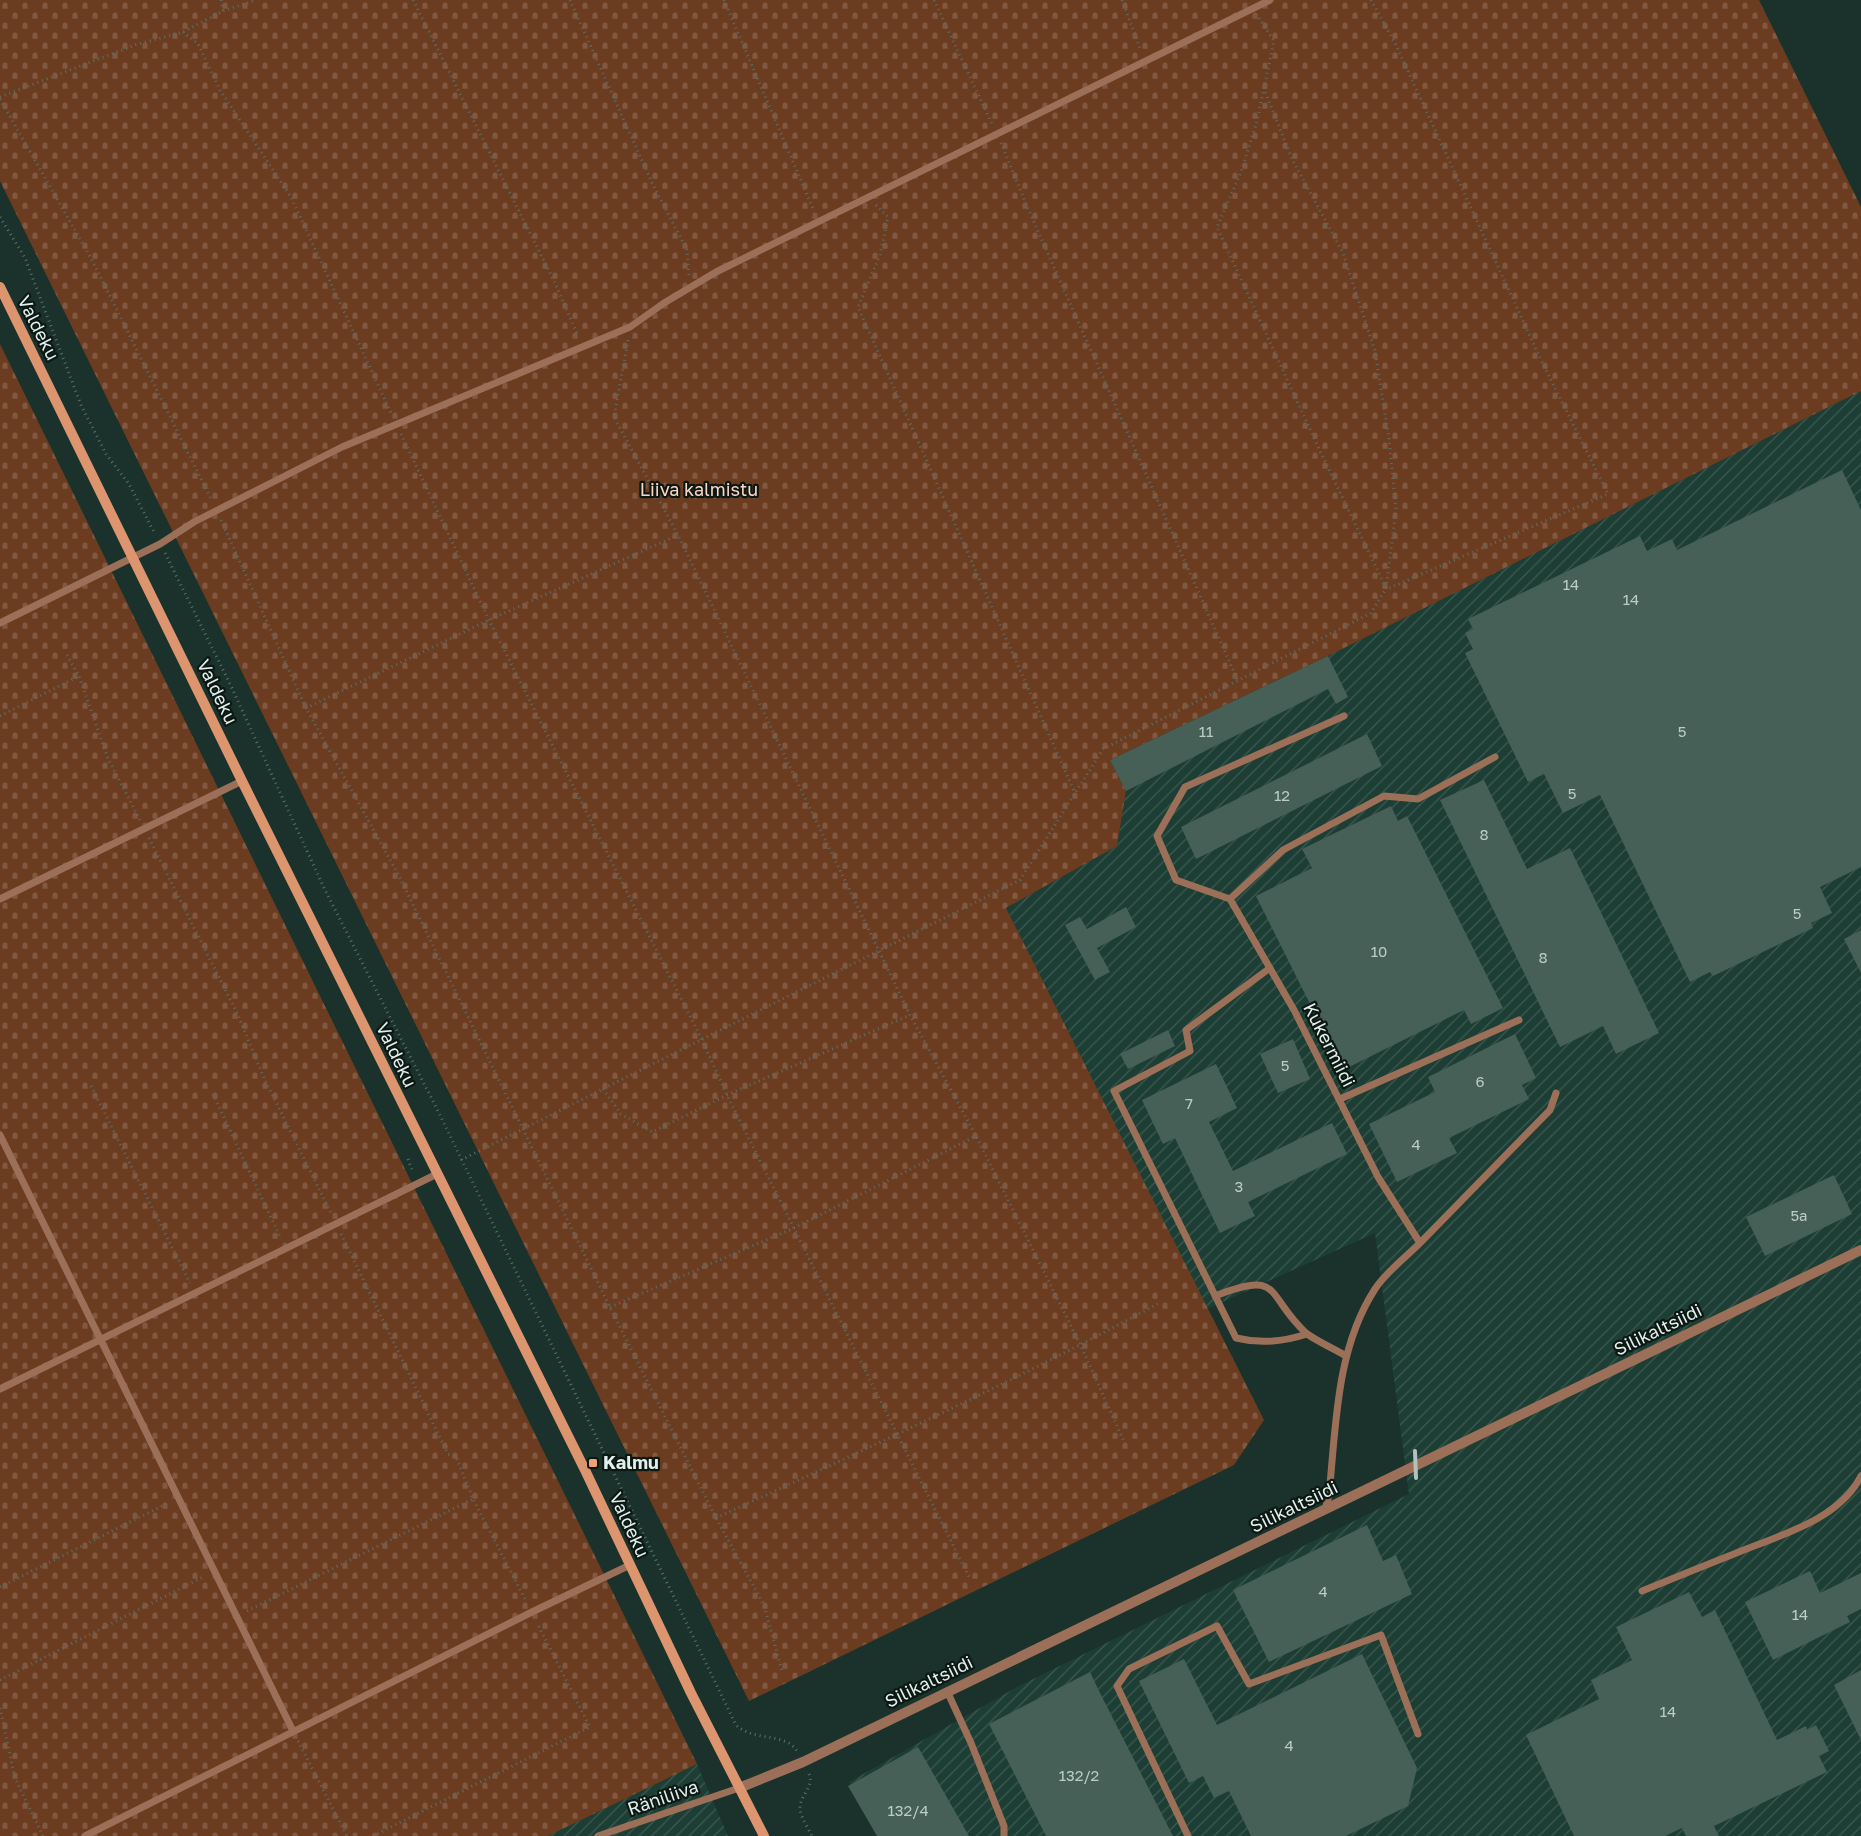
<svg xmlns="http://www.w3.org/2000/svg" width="1861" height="1836" font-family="'Golos Text',sans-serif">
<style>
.industrial{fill:url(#industrial-furrows)}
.cemetery{fill:url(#cemetery-stones)}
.building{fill:#466057}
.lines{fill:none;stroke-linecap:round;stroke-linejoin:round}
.path{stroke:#5a6f69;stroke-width:3;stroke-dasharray:1 4;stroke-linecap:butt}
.lane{stroke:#9c7058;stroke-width:7}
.street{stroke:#9c7058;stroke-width:10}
.secondary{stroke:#dc956f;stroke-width:10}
.rail{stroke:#b1c2bd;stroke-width:4}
.poi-dot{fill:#f0a279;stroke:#0d1814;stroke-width:2}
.labels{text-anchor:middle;stroke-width:4.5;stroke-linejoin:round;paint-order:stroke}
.number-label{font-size:15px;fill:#baccc6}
.street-label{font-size:18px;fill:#e1f0eb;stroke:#0d1814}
.park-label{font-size:18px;fill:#fad6c4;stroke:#0d1814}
.poi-label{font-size:18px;font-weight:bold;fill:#e1f0eb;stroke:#0d1814;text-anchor:start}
</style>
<defs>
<pattern id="industrial-furrows" width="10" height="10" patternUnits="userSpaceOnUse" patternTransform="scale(1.25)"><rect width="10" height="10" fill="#1d3e34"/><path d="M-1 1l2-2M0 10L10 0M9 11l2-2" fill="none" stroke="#3e5a52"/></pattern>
<pattern id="cemetery-stones" width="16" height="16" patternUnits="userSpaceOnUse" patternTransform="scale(1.25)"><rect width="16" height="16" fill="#6c3c20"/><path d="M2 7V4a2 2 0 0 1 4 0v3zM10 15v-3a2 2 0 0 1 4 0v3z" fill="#815841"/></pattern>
</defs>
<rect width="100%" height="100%" fill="#1a322b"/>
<path class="industrial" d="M1861,391V1836H886L849,1782L1019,1686L1409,1494L1375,1233L1207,1309L1006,908L1117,846L1126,791L1110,760L1328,656Z
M697,1764L728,1836H548Z"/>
<path class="cemetery" d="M0,0H1759L1861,207V391L1328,656L1110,760L1126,791L1117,846L1006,908L1264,1420L1234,1465L749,1701L0,181Z
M0,344L697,1764L548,1836H0Z"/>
<path class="building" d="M1842,470L1861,510V867L1820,887L1832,913L1811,923L1813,928L1713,976L1710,972L1690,982L1600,795L1563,813L1544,774L1528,782L1465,653L1473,649L1465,633L1473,629L1468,619L1640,536L1647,551L1672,539L1677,550Z
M1328,656L1348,697L1336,704L1328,689L1126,791L1110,760Z
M1367,734L1382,766L1196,859L1181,827Z
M1484,780L1527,869L1570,848L1659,1033L1616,1054L1603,1026L1560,1047L1440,800Z
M1391,806L1398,821L1407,816L1503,1008L1471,1024L1464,1010L1343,1070L1256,896L1312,868L1302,849Z
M1126,907L1136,927L1097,948L1110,972L1095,980L1065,925L1080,917L1087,929Z
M1861,930V973L1844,939Z
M1168,1030L1175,1046L1128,1069L1120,1054Z
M1515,1034L1536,1078L1522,1085L1529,1099L1449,1138L1457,1153L1397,1182L1369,1124L1435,1092L1428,1077Z
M1293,1039L1310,1079L1278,1093L1260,1054Z
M1216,1064L1237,1108L1209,1122L1233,1171L1332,1123L1347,1154L1248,1202L1255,1216L1220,1233L1175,1138L1163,1144L1142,1100Z
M1834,1175L1852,1214L1765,1256L1746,1217Z
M1367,1525L1383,1561L1396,1555L1412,1594L1269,1662L1233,1590Z
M1810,1571L1820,1593L1861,1573V1609L1847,1616L1850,1622L1773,1660L1745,1602Z
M1689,1592L1702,1617L1715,1610L1777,1740L1806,1726L1807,1730L1816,1725L1829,1751L1819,1756L1827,1772L1714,1826L1719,1836H1686L1682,1828L1665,1836H1574L1526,1735L1599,1699L1591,1680L1632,1660L1616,1627Z
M1362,1654L1417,1768L1408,1806L1346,1836H1251L1229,1791L1214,1798L1203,1776L1189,1783L1139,1681L1184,1659L1217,1725Z
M1861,1670V1740L1834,1685Z
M1090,1672L1100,1693L1173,1836H1046L989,1724Z
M918,1747L969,1836H877L848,1786Z"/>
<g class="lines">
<path class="path" d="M221,0L223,11
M413,0L554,281L578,336
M570,0L653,185L687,250L689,276
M724,0L814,211
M934,0L992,124
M1122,0L1141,51
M1371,0L1395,43L1541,360L1608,494L1387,589
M1259,18L1274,41L1257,121L1241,172L1217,227L1320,451L1386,588
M183,32L198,44L220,90L291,197L392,415
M0,97L135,45L183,32L223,11L256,0
M0,99L92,260L212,501
M1001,143L1029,211L1238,681
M876,205L888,217L880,255L858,307L1075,793
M0,217L25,258L81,405L106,454L129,484L155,534
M628,340L614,417L678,535L910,1015L976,1136L1081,1346L1127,1448
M401,434L489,620L701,1038L727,1095L969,1577
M221,520L306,708L398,874L610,1307L716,1518L764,1605L782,1671
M165,553L230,684L325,890L439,1113L736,1725C754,1742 785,1732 797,1751
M67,655L79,676L108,759L140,820
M306,708L489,620L678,535
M0,716L79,676
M149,838L237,1013L264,1078L331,1213
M91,1086L190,1283
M603,1089L621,1114L652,1132L727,1095L910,1015
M213,1094L281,1239
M408,1159L413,1173
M461,1160L1020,880L1103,749L1371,613L1386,589L1396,510L1389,439L1375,351L1343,253L1292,159L1264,89
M341,1234L448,1454L456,1457L473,1499L526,1601
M610,1307L794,1228L976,1136
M716,1518C866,1449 1016,1381 1161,1302
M0,1587L168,1503
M247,1611L473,1499
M0,1680L205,1576
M0,1708L15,1778L43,1836
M298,1741L347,1836
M809,1774C815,1786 799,1796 800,1809C801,1818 808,1828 812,1836
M373,1836L590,1727L537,1623"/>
<path class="lane" d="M0,623L160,544L194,522L342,447L630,327L664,303L716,272L1270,0
M0,899L242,781
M1230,899L1283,850L1384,796L1418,799L1495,757
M1270,968L1186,1030L1190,1051L1114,1091L1236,1338C1261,1344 1283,1342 1307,1334
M1340,1099L1519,1020
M0,1135L293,1731
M1420,1243L1550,1110L1556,1093
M1215,1296C1283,1269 1265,1295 1306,1333C1313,1339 1336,1350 1346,1356
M0,1389L437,1174
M1325,1510L1329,1495C1336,1426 1336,1349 1375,1289C1386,1272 1406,1257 1420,1243L1378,1177L1294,1010L1230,899L1176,880L1157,836L1185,787L1344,716
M1642,1591C1672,1579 1703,1566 1734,1554C1777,1536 1838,1521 1861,1476
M947,1691L971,1743L1004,1826V1836
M85,1836L532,1612L630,1565
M598,1836L739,1788
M1188,1836L1117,1686L1129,1669L1217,1626L1249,1684L1381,1635L1418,1734"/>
<path class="street" d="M739,1788L803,1762L1861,1250"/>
<path class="secondary" d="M0,287L242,781L585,1470L691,1693L764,1836"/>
<path class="rail" d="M1415,1451L1416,1478"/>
</g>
<rect class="poi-dot" x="588" y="1458" width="10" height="10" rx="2.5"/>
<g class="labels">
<g class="number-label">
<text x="1571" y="590">14</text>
<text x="1631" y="605">14</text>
<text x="1206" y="737">11</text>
<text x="1682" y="737">5</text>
<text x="1572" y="799">5</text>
<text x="1282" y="801">12</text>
<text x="1484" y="840">8</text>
<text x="1797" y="919">5</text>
<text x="1379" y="957">10</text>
<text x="1543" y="963">8</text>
<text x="1285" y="1071">5</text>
<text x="1480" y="1087">6</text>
<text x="1189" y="1109">7</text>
<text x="1416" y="1150">4</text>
<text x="1239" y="1192">3</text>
<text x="1799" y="1221">5a</text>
<text x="1323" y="1597">4</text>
<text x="1800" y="1620">14</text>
<text x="1668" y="1717">14</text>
<text x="1289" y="1751">4</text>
<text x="1079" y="1781">132/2</text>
<text x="908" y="1816">132/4</text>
</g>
<g class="street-label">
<text transform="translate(38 328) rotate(63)" y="6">Valdeku</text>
<text transform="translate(217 692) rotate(64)" y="6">Valdeku</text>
<text transform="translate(1329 1045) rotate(63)" y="6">Kukermiidi</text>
<text transform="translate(396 1055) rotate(64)" y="6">Valdeku</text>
<text transform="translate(1658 1330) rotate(-26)" y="6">Silikaltsiidi</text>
<text transform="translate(1294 1507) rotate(-26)" y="6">Silikaltsiidi</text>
<text transform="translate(629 1525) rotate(65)" y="6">Valdeku</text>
<text transform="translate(929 1682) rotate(-26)" y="6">Silikaltsiidi</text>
<text transform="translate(663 1798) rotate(-19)" y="6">Räniliiva</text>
</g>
<g class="park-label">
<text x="699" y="496">Liiva kalmistu</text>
</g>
<g class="poi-label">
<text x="603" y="1469">Kalmu</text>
</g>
</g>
</svg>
